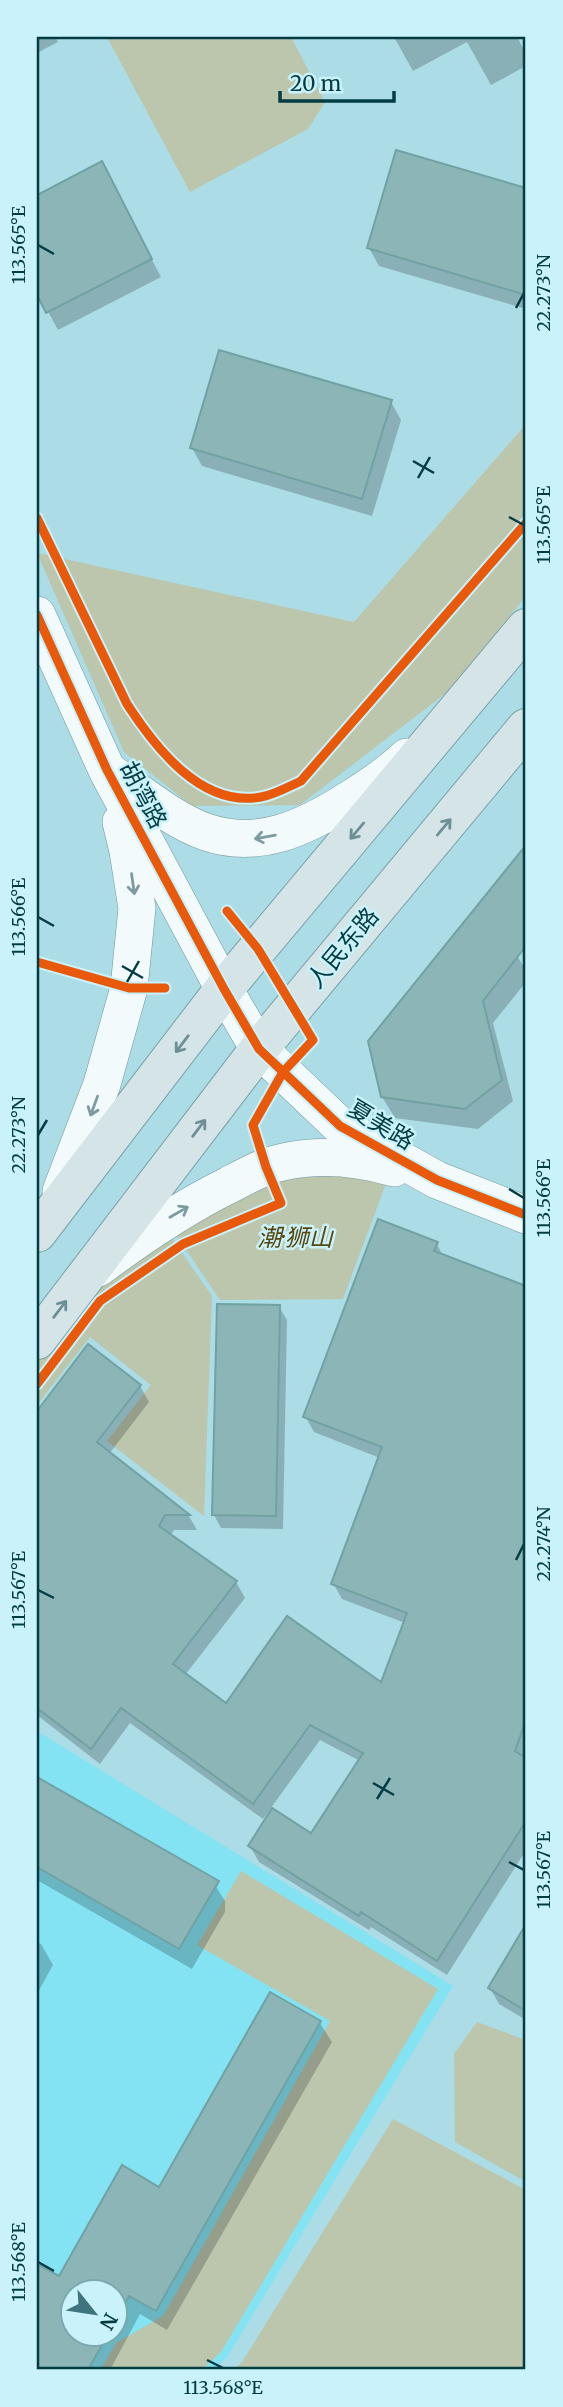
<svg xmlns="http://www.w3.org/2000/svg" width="563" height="2407" font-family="Merriweather,'Noto Sans SC',serif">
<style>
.built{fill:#84e3f3;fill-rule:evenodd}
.green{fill:#bbc6ad}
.shadow{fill:#0003;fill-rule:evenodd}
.building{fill:#8cb5b8;stroke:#70a2a4;stroke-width:2}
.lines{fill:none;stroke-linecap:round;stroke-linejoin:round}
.minor-casing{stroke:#74969b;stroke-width:38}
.major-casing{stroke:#7aa1a8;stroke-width:40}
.minor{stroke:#f3fafb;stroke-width:37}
.major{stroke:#d5e4e7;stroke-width:38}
.cycleway-casing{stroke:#c9f2fa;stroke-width:13}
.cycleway{stroke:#e8590c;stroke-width:9}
.oneway{stroke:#6c9096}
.oneway2{stroke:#7c9ba0}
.ticks{fill:none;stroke:#043c44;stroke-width:2.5}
.labels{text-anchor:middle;stroke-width:5;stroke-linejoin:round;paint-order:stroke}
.street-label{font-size:24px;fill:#043c44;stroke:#c9f2fa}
.park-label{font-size:24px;font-style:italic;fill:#5a470e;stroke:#c9f2fa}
.neatline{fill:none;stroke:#043c44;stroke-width:2.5}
.ticks-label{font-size:18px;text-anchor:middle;fill:#043c44}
</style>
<rect width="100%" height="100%" fill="#acdce5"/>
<path class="built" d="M37,1731L453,1986L227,2357L214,2370H37ZM74,2292H116V2334H74Z"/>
<path class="green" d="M107,37H291L325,102L308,129L190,192Z
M526,424V596L450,690L300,805L192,806L124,752L37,553L354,622Z
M340,1168L388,1178L343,1299L220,1300L170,1226L276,1179Z
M169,1234L212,1296L204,1516L107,1441L151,1385L90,1337L37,1405V1353L85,1291Z
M241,1871L438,1989L221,2352L202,2370H100L116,2343L163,2316L330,2021L197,1945Z
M477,2022L526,2040V2182L455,2142L454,2054Z
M393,2119L526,2190V2370H234L242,2362Z"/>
<path class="shadow" d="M37,37H55L58,42L37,53Z
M394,37H517L526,54V66L491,85L467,42L413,71Z
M397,152L526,190V309L379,266L369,248Z
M101,163L161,277L58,330L37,291V197Z
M391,402L401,420L372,516L202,466L192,448Z
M455,936L518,957L526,971V982L493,1023L513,1101L478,1129L395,1118L382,1097Z
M436,1243L444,1257L526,1287V1850L447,1975L371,1927L369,1930L259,1862L250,1846L311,1835L360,1761L320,1740L263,1819L130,1723L100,1764L37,1715V1415L89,1347L140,1386L149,1402L109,1454L189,1516L197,1530H174L170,1536L236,1582L245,1598L185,1675L227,1705L381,1685L405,1623L342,1599L333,1583L380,1458L314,1432L305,1416Z
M279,1307L287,1320L283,1529L221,1528L214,1515Z
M37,1779L212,1880L225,1901V1912L192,1969L37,1880Z
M526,1927V2020L499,2004L490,1988Z
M37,1942L41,1944L53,1965L37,1994Z
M271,1995L320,2023L332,2042L167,2330L140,2314L110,2370H37V2266L59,2279L160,2189ZM74,2292H116V2334H74Z"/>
<path class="building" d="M396,150L526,188V295L367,248Z
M102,161L152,259L46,313L37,295V195Z
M219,350L392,400L362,499L190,448Z
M526,845V946L483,1001L502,1080L465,1109L381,1097L368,1041Z
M378,1219L438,1242L434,1251L526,1286V1720L515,1751L526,1758V1821L437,1961L361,1912L359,1916L248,1846L272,1808L311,1833L363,1753L310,1725L253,1804L121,1708L91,1749L37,1708V1411L88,1344L141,1385L97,1442L190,1515H165L159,1526L237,1581L173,1664L226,1703L287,1616L381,1682L407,1613L331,1584L382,1447L303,1417Z
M217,1304L280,1305L276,1516L212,1515Z
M37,1777L219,1881L179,1949L37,1867Z
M526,1924V2011L488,1988Z
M270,1992L321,2021L156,2311L129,2296L116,2320V2292H74V2334H108L88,2370H37V2264L59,2276L122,2165L159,2187Z"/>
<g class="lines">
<g class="minor-casing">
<path id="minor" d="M37,615L107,770L224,989L259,1049L340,1126L437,1180L526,1215
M111,773C141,793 172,820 206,832C258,850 304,828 347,801C368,788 389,774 407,757
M61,1191L102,1084L129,988L137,908L128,851L121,822
M98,1268C140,1237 182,1208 229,1185C246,1176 264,1166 283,1162C319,1154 359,1158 394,1168"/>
</g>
<g class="major-casing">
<path id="major" d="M37,1233L224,989L526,628
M37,1340L259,1049L526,728"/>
</g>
<use href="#minor" class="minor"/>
<use href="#major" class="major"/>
<g class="cycleway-casing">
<path id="cycleway" d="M37,518L127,704C155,747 201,808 261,797C274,795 288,787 301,781L526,523
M37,615L107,770L224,989L259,1049L340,1126L437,1180L526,1215
M37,962L129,988H165
M37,1384L100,1301L183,1244L281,1203L266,1167L253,1125L283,1072L313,1040L258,949L227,911"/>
</g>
<use href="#cycleway" class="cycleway"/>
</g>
<defs><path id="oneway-shaft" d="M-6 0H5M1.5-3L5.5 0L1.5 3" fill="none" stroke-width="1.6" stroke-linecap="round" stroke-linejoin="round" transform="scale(1.75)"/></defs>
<g class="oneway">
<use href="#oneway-shaft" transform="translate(444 827) rotate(-50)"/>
<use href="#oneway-shaft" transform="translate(357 831) rotate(130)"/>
<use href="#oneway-shaft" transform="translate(182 1044) rotate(127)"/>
<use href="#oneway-shaft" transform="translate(199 1128) rotate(-53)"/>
<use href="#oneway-shaft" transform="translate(60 1309) rotate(-53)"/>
</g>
<g class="oneway2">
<use href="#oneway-shaft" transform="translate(265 837) rotate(170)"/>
<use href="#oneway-shaft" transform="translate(133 884) rotate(82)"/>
<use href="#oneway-shaft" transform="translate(94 1106) rotate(110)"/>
<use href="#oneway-shaft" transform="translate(179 1212) rotate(-30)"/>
</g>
<path class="ticks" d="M38,245L54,254M516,308L524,293M413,461L434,473M418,478L430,457M509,517L524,525M38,917L54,926M122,966L143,978M127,982L139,961M38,1135L47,1120M509,1189L524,1198M516,1560L524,1544M38,1590L54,1598M373,1783L394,1795M377,1799L390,1778M509,1862L524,1870M38,2262L54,2271M207,2360L223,2368"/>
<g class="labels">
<g class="street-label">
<text transform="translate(143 795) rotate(62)" y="8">胡湾路</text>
<text transform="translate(343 948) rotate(-50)" y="8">人民东路</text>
<text transform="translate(381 1125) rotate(31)" y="8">夏美路</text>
</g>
<g class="park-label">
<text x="295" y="1246">潮·狮山</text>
</g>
</g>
<rect width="563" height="2407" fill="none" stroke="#c9f2fa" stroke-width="77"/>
<g transform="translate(94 2313) rotate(120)"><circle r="33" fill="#c9f2fa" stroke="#7aa9b1" stroke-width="2"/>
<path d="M0-5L12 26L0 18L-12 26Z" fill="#3f747c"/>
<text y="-10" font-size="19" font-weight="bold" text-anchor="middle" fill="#043c44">N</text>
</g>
<path d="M280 91v10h114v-10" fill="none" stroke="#043c44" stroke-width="3.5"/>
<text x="290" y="91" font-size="21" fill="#043c44" stroke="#c9f2fa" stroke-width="5" paint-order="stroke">20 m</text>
<rect x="38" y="38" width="486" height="2330" class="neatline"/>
<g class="ticks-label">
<text transform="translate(19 245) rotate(-90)" y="6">113.565°E</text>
<text transform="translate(544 293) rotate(-90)" y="6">22.273°N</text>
<text transform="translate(544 525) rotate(-90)" y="6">113.565°E</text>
<text transform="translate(19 917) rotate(-90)" y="6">113.566°E</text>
<text transform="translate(19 1135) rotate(-90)" y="6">22.273°N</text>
<text transform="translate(544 1198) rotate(-90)" y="6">113.566°E</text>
<text transform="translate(544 1544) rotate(-90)" y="6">22.274°N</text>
<text transform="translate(19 1590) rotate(-90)" y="6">113.567°E</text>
<text transform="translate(544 1870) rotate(-90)" y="6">113.567°E</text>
<text transform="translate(19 2262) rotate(-90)" y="6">113.568°E</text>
<text x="223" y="2394">113.568°E</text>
</g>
</svg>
